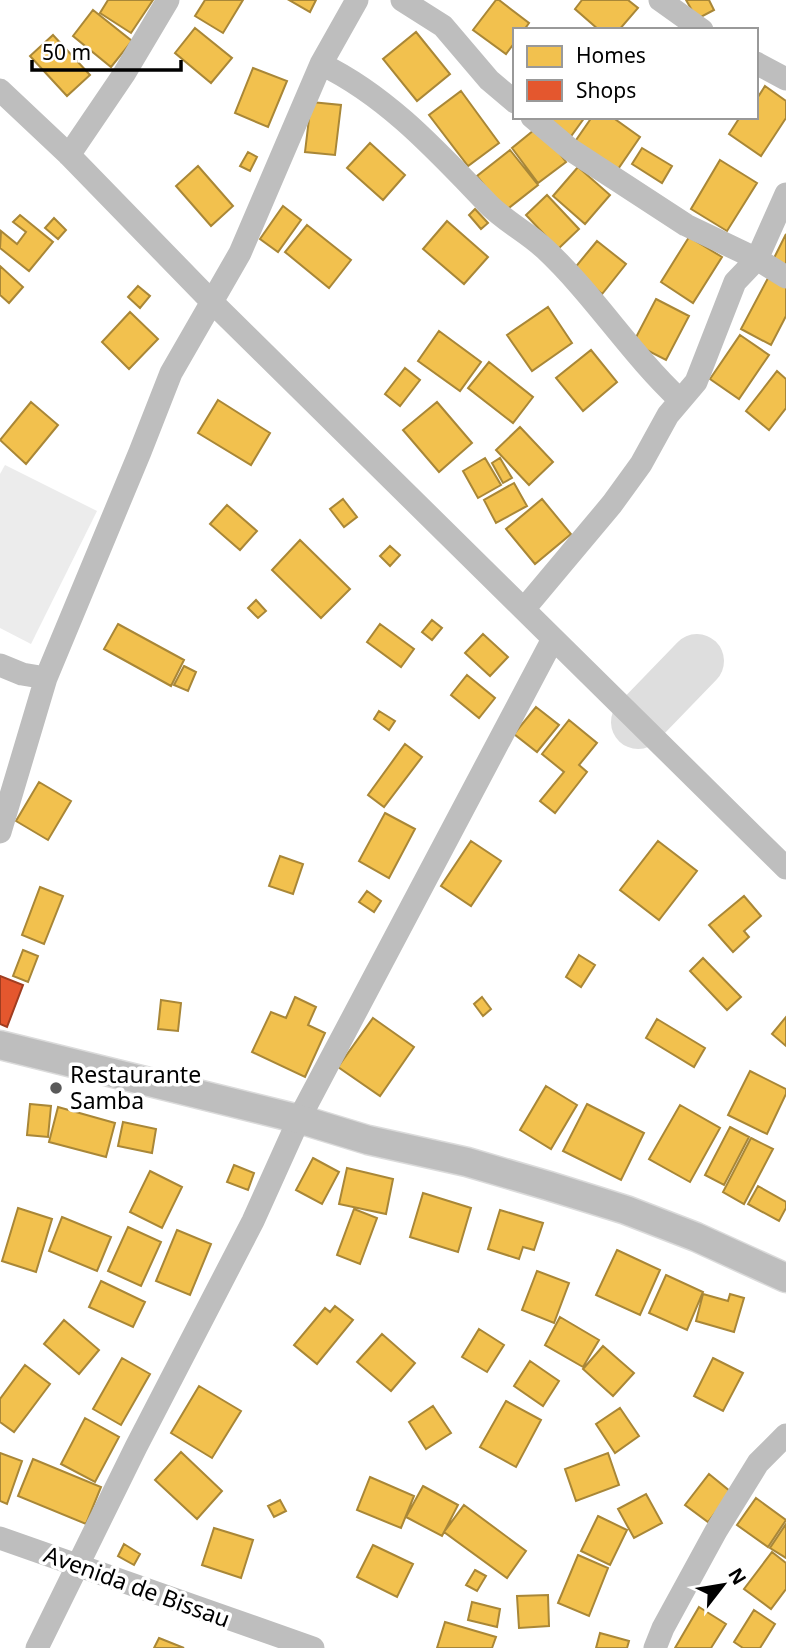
<svg xmlns="http://www.w3.org/2000/svg" width="786" height="1648" font-family="'Noto Sans',sans-serif">
<style>
.green{fill:#ececec}
.homes{fill:#f2c14e;stroke:#a98737;stroke-width:2}
.shops{fill:#e4572e;stroke:#a03d20;stroke-width:2}
.lines{fill:none;stroke-linecap:round;stroke-linejoin:round}
.taxiway{stroke:#dedede;stroke-width:54}
.major-casing{stroke:#dbdbdb;stroke-width:31}
.minor{stroke:#bebebe;stroke-width:23}
.major{stroke:#bebebe;stroke-width:28}
.poi-dot{fill:#595959;stroke:#fff;stroke-width:2.5}
.labels{text-anchor:middle;stroke-width:7;stroke-linejoin:round;paint-order:stroke}
.poi-label{font-size:23px;fill:#000;stroke:#fff;text-anchor:start}
.street-label{font-size:23px;fill:#000;stroke:#fff}
</style>
<rect width="100%" height="100%" fill="#fff"/>
<path class="green" d="M5,465L97,511L31,644L0,628V474Z"/>
<path class="homes" d="M108,0H153L131,33L100,13Z
M205,0H243L223,33L195,16Z
M289,0H316L310,12Z
M496,0H499L529,23L524,30H515V42L506,54L473,30Z
M582,0H628L638,8L619,30H599L575,9Z
M686,0H709L714,10L697,19Z
M93,10L132,41L111,67L73,36Z
M195,28L232,58L211,83L175,53Z
M416,32L450,74L417,101L383,59Z
M53,35L90,75L67,96L30,56Z
M253,68L287,81L268,127L235,113Z
M765,86L786,101V118L761,156L729,134L740,117H756V100Z
M461,91L499,143L468,166L429,115Z
M311,102L341,105L335,155L305,152Z
M541,117H585L569,139Z
M592,117H612L640,137L616,172L574,143Z
M539,126L566,162L538,183L512,148Z
M370,143L405,175L383,200L347,168Z
M642,148L672,166L662,183L632,164Z
M510,150L538,185L505,211L477,176Z
M248,152L257,157L250,171L240,166Z
M720,160L757,183L727,231L691,209Z
M198,166L233,206L211,226L176,186Z
M578,167L610,195L585,224L553,196Z
M547,195L579,229L558,249L526,215Z
M283,206L301,220L278,252L260,239Z
M475,209L488,223L481,229L469,215Z
M20,215L53,242L29,271L0,248L1,231L17,244L26,232L13,222Z
M54,218L66,230L58,239L45,228Z
M447,221L488,257L464,284L423,249Z
M307,225L351,260L329,288L285,252Z
M786,234V269L772,262Z
M689,237L722,257L693,303L661,282Z
M597,241L626,264L602,294L573,270Z
M0,266L23,287L9,303L0,295Z
M768,278L786,287V316L771,345L741,329Z
M138,286L150,296L140,308L128,297Z
M656,299L689,316L666,360L633,343Z
M548,307L572,343L532,371L507,335Z
M130,312L158,339L129,369L102,342Z
M439,331L481,362L460,391L418,361Z
M740,335L769,355L739,399L710,379Z
M591,350L617,382L583,411L556,378Z
M489,362L533,397L513,423L468,388Z
M405,368L420,380L400,406L385,394Z
M777,371L786,379V408L769,430L746,411Z
M218,400L270,433L251,465L198,433Z
M31,402L58,425L26,464L0,440Z
M437,402L472,443L439,472L403,430Z
M520,427L553,462L529,485L496,450Z
M485,458L501,485L478,498L463,471Z
M500,458L512,478L503,483L492,463Z
M514,483L527,506L496,523L484,500Z
M343,499L357,517L344,527L330,509Z
M542,499L571,534L535,564L506,529Z
M227,505L257,531L240,550L210,524Z
M300,540L350,589L321,618L272,570Z
M390,546L400,555L390,566L380,556Z
M256,600L266,611L258,618L248,608Z
M432,620L442,628L432,640L422,632Z
M118,624L184,660L171,686L104,649Z
M380,624L414,649L401,667L367,642Z
M483,634L508,657L490,676L465,653Z
M184,666L196,672L188,691L174,685Z
M467,675L495,698L479,718L451,695Z
M536,707L559,725L537,752L514,734Z
M379,711L395,721L389,730L374,719Z
M569,720L597,743L579,765L587,772L555,813L540,801L564,772L542,754Z
M405,744L422,757L384,807L368,795Z
M39,782L71,801L48,840L16,821Z
M385,813L415,829L389,878L359,861Z
M471,841L501,861L471,906L441,886Z
M658,841L697,871L659,920L620,890Z
M280,856L303,864L293,894L269,886Z
M40,887L63,896L44,944L22,935Z
M367,891L381,901L374,912L359,902Z
M744,896L761,916L744,931L749,937L733,952L709,925Z
M23,950L38,956L28,982L13,976Z
M579,955L595,965L581,987L566,977Z
M703,958L741,997L727,1010L690,971Z
M295,997L316,1007L308,1025L325,1033L305,1077L252,1052L271,1012L286,1018Z
M482,997L491,1009L483,1016L474,1004Z
M161,1000L181,1003L178,1031L158,1029Z
M786,1017V1046L772,1034Z
M373,1018L414,1047L380,1096L338,1067Z
M657,1019L705,1048L694,1067L646,1038Z
M750,1071L786,1089V1094L767,1134L728,1115Z
M546,1086L577,1105L551,1149L520,1130Z
M30,1104L51,1106L48,1137L27,1135Z
M587,1104L644,1133L621,1180L563,1151Z
M680,1105L720,1128L690,1182L649,1159Z
M58,1107L115,1123L106,1157L49,1142Z
M123,1122L156,1129L152,1153L118,1146Z
M730,1127L749,1137L724,1185L705,1175Z
M751,1138L773,1149L744,1204L723,1192Z
M313,1158L339,1172L322,1204L296,1190Z
M234,1165L254,1173L248,1190L227,1182Z
M347,1168L393,1179L386,1214L339,1204Z
M150,1171L182,1187L162,1228L130,1212Z
M758,1186L786,1202V1208L779,1221L748,1204Z
M423,1193L471,1208L458,1252L410,1237Z
M18,1208L52,1219L36,1272L2,1261Z
M354,1209L377,1218L360,1264L337,1255Z
M500,1210L543,1223L534,1250L523,1247L519,1259L488,1249Z
M62,1217L111,1237L97,1271L49,1251Z
M128,1227L161,1242L141,1286L108,1271Z
M177,1230L211,1244L190,1295L156,1281Z
M617,1250L660,1270L640,1315L596,1295Z
M537,1271L569,1283L554,1323L522,1310Z
M666,1275L703,1292L687,1330L649,1313Z
M101,1281L145,1302L133,1327L89,1307Z
M703,1294L728,1301L730,1294L744,1298L734,1332L696,1321Z
M335,1306L353,1320L317,1364L294,1345L325,1308L330,1312Z
M560,1317L599,1340L583,1367L545,1345Z
M64,1320L99,1350L79,1374L44,1344Z
M479,1329L504,1345L487,1372L462,1357Z
M382,1334L415,1363L391,1391L357,1362Z
M603,1346L634,1373L613,1396L583,1369Z
M122,1358L150,1374L121,1425L93,1409Z
M713,1358L743,1373L723,1411L694,1396Z
M530,1361L559,1381L543,1406L514,1386Z
M25,1365L50,1384L14,1432L0,1422V1399Z
M199,1386L241,1411L212,1458L171,1433Z
M506,1401L541,1420L516,1467L480,1447Z
M433,1406L451,1433L426,1449L409,1422Z
M620,1408L639,1436L615,1453L596,1424Z
M85,1418L119,1437L95,1482L61,1464Z
M181,1452L222,1491L197,1519L155,1480Z
M0,1453L22,1461L7,1504L0,1501Z
M608,1453L619,1485L576,1501L565,1469Z
M33,1459L101,1487L86,1524L18,1496Z
M709,1474L731,1492L708,1522L685,1505Z
M370,1477L414,1496L401,1528L357,1510Z
M423,1486L458,1505L442,1536L406,1517Z
M646,1494L662,1523L634,1538L618,1509Z
M756,1498L786,1520L768,1547L737,1525Z
M280,1500L286,1511L274,1517L268,1506Z
M464,1505L526,1551L507,1578L444,1532Z
M598,1516L627,1530L610,1565L581,1551Z
M786,1524V1558L770,1548Z
M214,1528L253,1540L241,1578L202,1565Z
M124,1544L140,1554L134,1565L118,1556Z
M373,1545L413,1564L397,1597L357,1577Z
M772,1552L786,1563V1589L771,1609L744,1589Z
M578,1555L608,1568L589,1616L558,1603Z
M475,1570L486,1576L477,1591L466,1585Z
M548,1595L549,1626L519,1628L517,1596Z
M472,1602L500,1609L497,1627L468,1620Z
M699,1607L726,1624L711,1648H675Z
M754,1610L775,1624L760,1648H743L734,1642Z
M445,1622L496,1637L492,1648H437Z
M600,1633L629,1641L627,1648H596Z
M159,1638L184,1648H154Z"/>
<path class="shops" d="M0,976L23,985L7,1027L0,1024Z"/>
<g class="lines">
<path class="taxiway" d="M638,722L697,661"/>
<g class="major-casing">
<path id="major" d="M0,1045L299,1119L368,1140L467,1162L549,1186L626,1210L696,1237L786,1278"/>
</g>
<path class="minor" d="M402,0L443,26L489,80L515,102
M660,0L702,30
M756,63L786,79
M321,64C387,96 436,150 487,203C504,221 527,232 545,249C594,295 630,353 679,399
M0,90L69,155L212,302L786,868
M532,117L571,150L686,225L757,259L786,277
M69,155L124,74L168,0
M524,609L612,504L641,464L668,415L696,382L735,282L757,259L786,194
M0,665L22,674L46,678
M0,832L46,678L140,452L171,373L240,253L321,64L357,0
M0,1538L313,1648
M37,1648L136,1447L253,1221L299,1119L553,639
M655,1648L663,1628L716,1531L758,1463L786,1435"/>
<use href="#major" class="major"/>
</g>
<circle class="poi-dot" cx="56" cy="1088" r="7"/>
<g class="labels">
<g class="poi-label">
<text x="70" y="1083">Restaurante<tspan x="70" dy="26">Samba</tspan></text>
</g>
<g class="street-label">
<text transform="translate(137 1587) rotate(20)" y="8">Avenida de Bissau</text>
</g>
</g>
<rect x="513" y="28" width="245" height="91" fill="#ffffff" stroke="#999999" stroke-width="2"/>
<rect x="527" y="46" width="35" height="21" fill="#f2c14e" stroke="#999999" stroke-width="2"/>
<text x="576" y="63" font-size="21" fill="#000000">Homes</text>
<rect x="527" y="80" width="35" height="21" fill="#e4572e" stroke="#999999" stroke-width="2"/>
<text x="576" y="98" font-size="21" fill="#000000">Shops</text>
<g transform="translate(723 1585) rotate(59)" stroke="#ffffff" stroke-width="5" paint-order="stroke">
<path d="M0-5L12 26L0 18L-12 26Z" fill="#000000"/>
<text y="-10" font-size="19" font-weight="bold" text-anchor="middle" fill="#000000">N</text>
</g>
<path d="M32 60v10h149v-10" fill="none" stroke="#000000" stroke-width="3.5"/>
<text x="42" y="60" font-size="21" fill="#000000" stroke="#ffffff" stroke-width="5" paint-order="stroke">50 m</text>
</svg>
